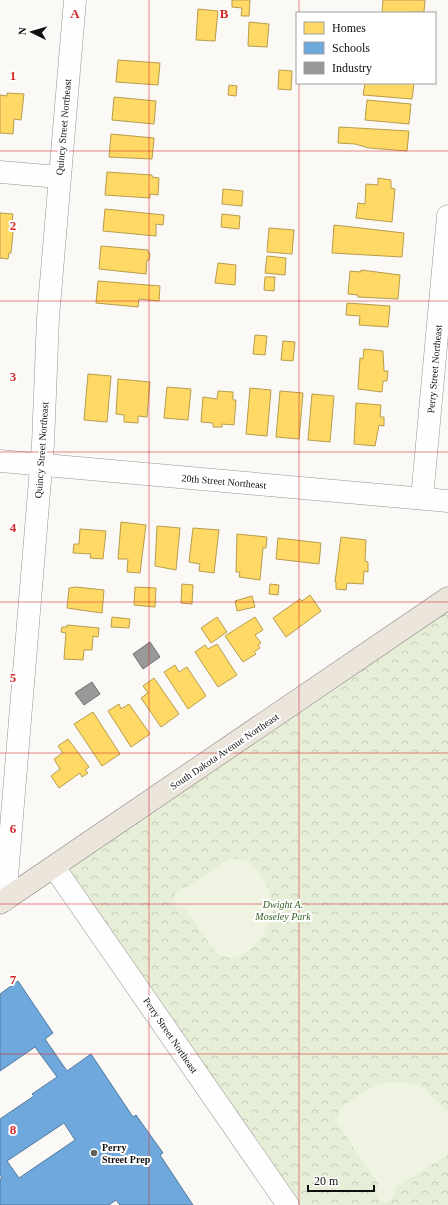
<svg xmlns="http://www.w3.org/2000/svg" width="448" height="1205" font-family="Georgia,serif">
<style>
.park{fill:url(#park-crowns)}
.pitch{fill:#eff3e1}
.homes{fill:#ffd966;stroke:#b79c4c}
.schools{fill:#6fa8dc;stroke:#527a9e;fill-rule:evenodd}
.industry{fill:#999;stroke:#707070}
.lines{fill:none;stroke-linecap:round;stroke-linejoin:round}
.minor-casing{stroke:#959493;stroke-width:23}
.major-casing{stroke:#838280;stroke-width:23}
.minor{stroke:#fefefe;stroke-width:22}
.major{stroke:#ebe5dc;stroke-width:22}
.grid{fill:none;stroke:#d62828;stroke-width:1;stroke-opacity:0.55}
.poi-dot{fill:#626160;stroke:#fff;stroke-width:1.5}
.labels{text-anchor:middle;stroke-width:4;stroke-linejoin:round;paint-order:stroke}
.street-label{font-size:10px;fill:#0f0f0f;stroke:#fff}
.park-label{font-size:10px;font-style:italic;fill:#376125;stroke:#fff}
.poi-label{font-size:10px;font-weight:bold;fill:#0f0f0f;stroke:#fff;text-anchor:start}
.grid-label{font-size:13px;text-anchor:middle;font-weight:bold;fill:#d62828;stroke:#fff;stroke-width:4;stroke-linejoin:round;paint-order:stroke}
</style>
<defs>
<pattern id="park-crowns" width="20" height="18" patternUnits="userSpaceOnUse"><rect width="20" height="18" fill="#e7eed7"/><path d="M2 6a3 3 0 1 1 6 0M12 15a3 3 0 1 1 6 0" fill="none" stroke="#c5cbb7"/></pattern>
</defs>
<rect width="100%" height="100%" fill="#fbf9f5"/>
<path class="park" d="M448,597V1205H287L54,867Z"/>
<path class="pitch" d="M230,858C238,859 247,860 253,866C263,875 272,893 273,907C274,911 271,917 269,921C262,942 242,966 217,954L185,909L176,906L173,897L180,889L186,888Z
M402,1082L421,1085L448,1112V1155L396,1187L391,1201L384,1203L378,1199L376,1192L378,1183L337,1123L340,1109L357,1096L380,1083Z"/>
<path class="homes" d="M232,0H250L249,16H241L242,8L232,7Z
M383,0H425L424,12L382,13Z
M198,9L218,11L215,41L196,40Z
M249,22L269,24L267,47L248,46Z
M118,60L160,63L158,85L116,82Z
M279,70L292,71L291,90L278,89Z
M365,83H414L412,99L363,95Z
M229,85L237,86L236,96L228,95Z
M7,93L24,94L21,120L14,119L13,134L0,133V95L7,96Z
M114,97L156,101L154,124L112,120Z
M367,100L411,104L409,124L365,120Z
M339,127L409,131L407,151L369,148L355,144L338,143Z
M111,134L154,138L152,159L109,157Z
M107,172L152,175V177L159,178L158,195L150,194V198L105,195Z
M378,178L391,180V188L395,189L392,222L356,218L358,203L365,204L366,184L378,185Z
M223,189L243,191L242,206L222,204Z
M105,209L164,215L163,225L156,224V236L103,231Z
M0,213L13,214L12,222H14L11,253H9L8,259L0,258Z
M222,214L240,216L239,229L221,227Z
M334,225L404,233L402,257L332,253Z
M269,228L294,230L292,254L267,252Z
M101,246L148,250V253H150L149,260H147L146,274L99,269Z
M267,256L286,258L285,275L265,273Z
M218,263L236,265L235,285L215,283Z
M361,270L400,275L398,299L358,297V295L348,294L350,271L361,272Z
M265,277H275L274,291L264,290Z
M98,281L160,286L159,301L139,299L138,307L96,303Z
M347,303L390,306L388,327L359,325L360,316L346,315Z
M255,335L267,336L265,355L253,354Z
M283,341L295,342L293,361L281,360Z
M364,349L383,351L384,371H388L387,381H383L382,392L358,389L360,358L363,359Z
M88,374L111,376L107,422L84,420Z
M118,379L150,382L147,417L138,416V423L124,422V415L116,414Z
M167,387L191,389L188,420L164,418Z
M250,388L271,390L267,436L246,434Z
M218,391L233,392V400H236L234,425L222,424V427H213V423L201,422L203,397L217,399Z
M280,391L303,393L299,439L276,437Z
M312,394L334,396L330,442L308,440Z
M356,403L381,405L380,417H384V426L379,425L375,446L354,444Z
M121,522L146,525L140,573L127,572L128,559H118Z
M157,526L180,528L176,570L155,566Z
M193,528L219,530L214,573L199,571L200,564L189,562Z
M80,529L106,531L103,559L90,558L91,554L73,553L74,544H79Z
M237,534L267,537L266,548H263L260,580L239,577L240,572H236Z
M341,537L366,540L365,561L368,562V572L364,571L363,584L347,583L346,590L336,589V582H335Z
M278,538L321,543L319,564L276,559Z
M182,584L193,585L192,604L181,603Z
M270,584L279,585L278,595L269,594Z
M76,587L104,590L102,613L67,608L69,588Z
M135,587L156,588L155,607L134,605Z
M310,595L321,611L286,637L273,618L300,599L302,601Z
M252,596L255,607L237,611L235,601Z
M112,617L130,619L129,628L111,627Z
M217,617L227,632L211,643L201,628Z
M255,617L263,630L255,635L261,643L258,645L260,648L254,652L256,654L243,662L225,636Z
M67,625L99,628L98,637L93,636L92,650H84L83,660L64,659L66,633L61,632L62,627H67Z
M217,644L237,675L218,687L195,652L205,645L208,649Z
M175,665L179,672L187,667L206,696L188,709L164,672Z
M154,678L179,714L161,727L141,698L148,693L143,686Z
M119,704L121,709L129,704L150,734L131,747L108,711Z
M93,712L120,754L102,766L74,724Z
M68,739L89,767L85,770L88,773L82,777L80,773L59,788L51,776L60,769L54,759L63,753L58,746Z"/>
<path class="schools" d="M18,981L53,1033L45,1039L67,1071L91,1054L133,1117L136,1115L163,1153L160,1155L193,1205H120L116,1200L109,1205H0V1179L2,1178L0,1175V1119L34,1096L32,1094L57,1077L35,1047L0,1071V994ZM64,1123L75,1140L19,1178L7,1161Z"/>
<path class="industry" d="M150,642L160,657L143,669L133,654Z
M92,682L100,694L84,705L75,693Z"/>
<g class="lines">
<g class="minor-casing">
<path id="minor" d="M0,172L59,177
M0,461L448,501
M422,498L448,216
M54,867L288,1205
M5,900L43,444L48,318L75,0"/>
</g>
<g class="major-casing">
<path id="major" d="M0,903L448,598"/>
</g>
<use href="#minor" class="minor"/>
<use href="#major" class="major"/>
</g>
<path class="grid" d="M149,0V1205M299,0V13M299,83V1205M0,151H448M0,301H448M0,452H448M0,602H448M0,753H448M0,904H448M0,1054H448"/>
<circle class="poi-dot" cx="94" cy="1153" r="4"/>
<g class="labels">
<g class="street-label">
<text transform="translate(63 127) rotate(-85)" y="4">Quincy Street Northeast</text>
<text transform="translate(434 369) rotate(-85)" y="4">Perry Street Northeast</text>
<text transform="translate(41 450) rotate(-86)" y="4">Quincy Street Northeast</text>
<text transform="translate(224 481) rotate(5)" y="4">20th Street Northeast</text>
<text transform="translate(224 751) rotate(-34)" y="4">South Dakota Avenue Northeast</text>
<text transform="translate(171 1035) rotate(56)" y="4">Perry Street Northeast</text>
</g>
<g class="park-label">
<text x="283" y="908">Dwight A.<tspan x="283" dy="12">Moseley Park</tspan></text>
</g>
<g class="poi-label">
<text x="102" y="1151">Perry<tspan x="102" dy="12">Street Prep</tspan></text>
</g>
</g>
<g class="grid-label">
<text x="75" y="18">A</text>
<text x="224" y="18">B</text>
<text x="13" y="80">1</text>
<text x="13" y="230">2</text>
<text x="13" y="381">3</text>
<text x="13" y="532">4</text>
<text x="13" y="682">5</text>
<text x="13" y="833">6</text>
<text x="13" y="984">7</text>
<text x="13" y="1134">8</text>
</g>
<rect x="296" y="12" width="140" height="72" fill="#ffffff" stroke="#9f9f9f"/>
<rect x="304" y="22" width="20" height="12" fill="#ffd966" stroke="#9f9f9f"/>
<text x="332" y="32" font-size="12" fill="#0f0f0f">Homes</text>
<rect x="304" y="42" width="20" height="12" fill="#6fa8dc" stroke="#9f9f9f"/>
<text x="332" y="52" font-size="12" fill="#0f0f0f">Schools</text>
<rect x="304" y="62" width="20" height="12" fill="#999999" stroke="#9f9f9f"/>
<text x="332" y="72" font-size="12" fill="#0f0f0f">Industry</text>
<g transform="translate(32 32) rotate(275)" stroke="#ffffff" stroke-width="3" paint-order="stroke">
<path d="M0-3L7 15L0 10L-7 15Z" fill="#0f0f0f"/>
<text y="-6" font-size="11" font-weight="bold" text-anchor="middle" fill="#0f0f0f">N</text>
</g>
<path d="M308 1185v6h66v-6" fill="none" stroke="#0f0f0f" stroke-width="2"/>
<text x="314" y="1185" font-size="12" fill="#0f0f0f" stroke="#ffffff" stroke-width="3" paint-order="stroke">20 m</text>
</svg>
